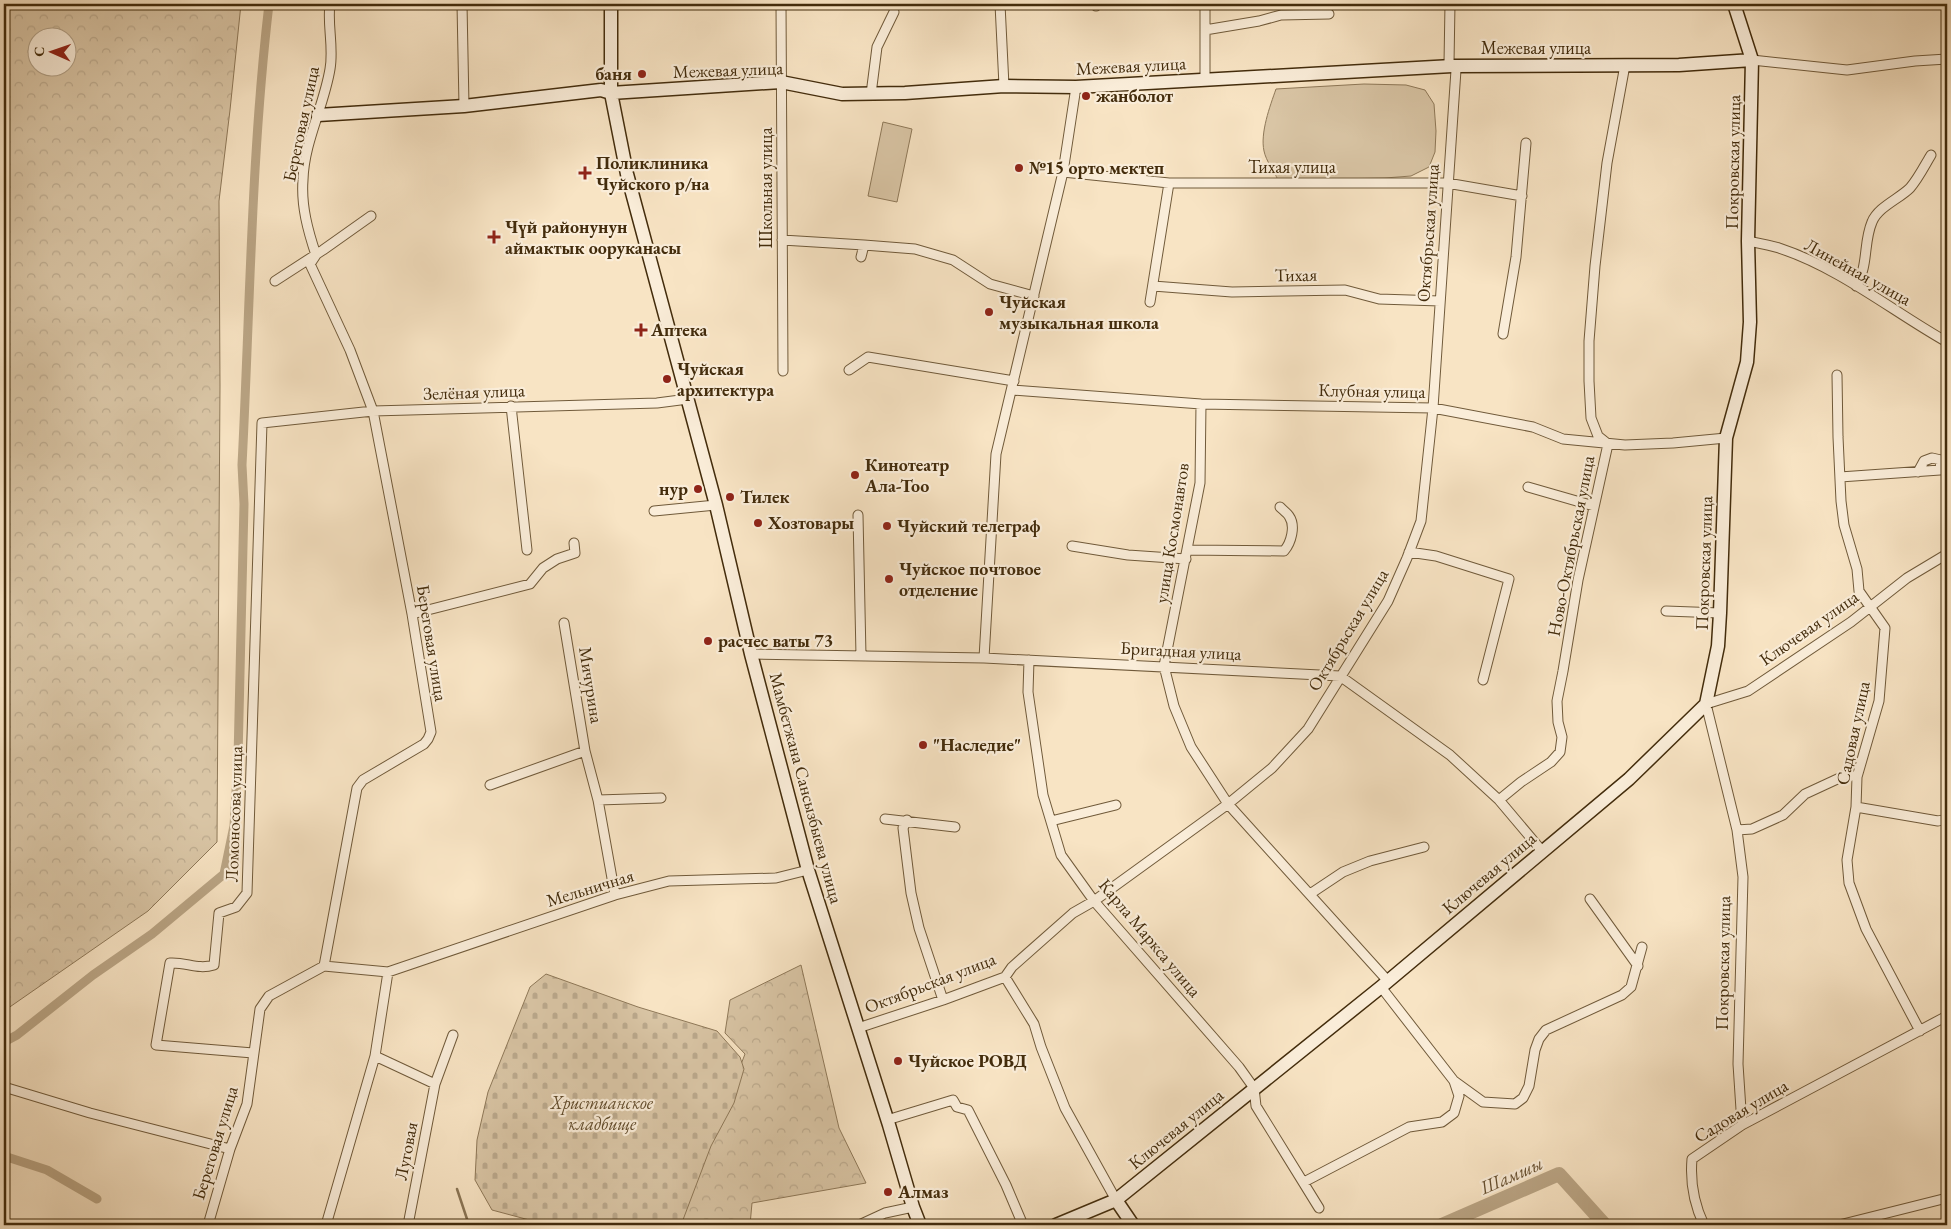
<svg xmlns="http://www.w3.org/2000/svg" width="1951" height="1229" font-family="'EB Garamond',serif">
<style>
.forest{fill:url(#forest-crowns);stroke:#8e7858;fill-rule:evenodd}
.cemetery{fill:url(#cemetery-stones);stroke:#8e7858}
.garden{fill:#d9c5a5;stroke:#8e7858}
.lines{fill:none;stroke-linecap:round;stroke-linejoin:round}
.stream{stroke:#8a7555;stroke-width:2.5}
.canal{stroke:#baa585;stroke-width:9}
.river{stroke:#baa585;stroke-width:14}
.street-casing{stroke:#705a3a;stroke-width:11}
.secondary-casing{stroke:#432c0c;stroke-width:15}
.street{stroke:#faedd9;stroke-width:9}
.secondary{stroke:#faedd9;stroke-width:12}
.poi-dot{fill:#8f2418;stroke:#faedd9;stroke-width:2}
.labels{text-anchor:middle;stroke-width:4.5;stroke-linejoin:round;paint-order:stroke}
.street-label{font-size:18px;fill:#432c0c;stroke:#faedd9}
.poi-label{font-size:18px;font-weight:bold;fill:#432c0c;stroke:#faedd9;text-anchor:start}
.park-label{font-size:18px;font-style:italic;fill:#614b2b;stroke:#faedd9}
.water-label{font-size:19px;font-style:italic;fill:#675030;stroke:#faedd9}
</style>
<defs>
<pattern id="forest-crowns" width="20" height="18" patternUnits="userSpaceOnUse" patternTransform="scale(1.25)"><rect width="20" height="18" fill="#d9c5a5"/><path d="M2 6a3 3 0 1 1 6 0M12 15a3 3 0 1 1 6 0" fill="none" stroke="#bba98d"/></pattern>
<pattern id="cemetery-stones" width="16" height="16" patternUnits="userSpaceOnUse" patternTransform="scale(1.25)"><rect width="16" height="16" fill="#d9c5a5"/><path d="M2 7V4a2 2 0 0 1 4 0v3zM10 15v-3a2 2 0 0 1 4 0v3z" fill="#bba98d"/></pattern>
</defs>
<rect width="100%" height="100%" fill="#f8e4c4"/>
<filter id="stains"><feTurbulence type="fractalNoise" baseFrequency=".004" numOctaves="4"/><feColorMatrix values="0 0 0 0 .2 0 0 0 0 .09 0 0 0 0 .02 0 0 0 .5 -.17"/></filter>
<radialGradient id="worn" r=".72"><stop offset=".6" stop-color="#630" stop-opacity="0"/><stop offset="1" stop-color="#630" stop-opacity=".3"/></radialGradient>
<path class="forest" d="M4,4H241L230,110L219,201L220,386L217,842L148,911L4,1011ZM38,38H68V68H38Z
M801,965L839,1128L866,1183L752,1203L750,1225H679L745,1054L725,1033L730,1000Z"/>
<path class="cemetery" d="M546,974L638,1007L717,1031L740,1057L744,1069L734,1103L711,1146L681,1225H539L533,1221L492,1210L475,1180L477,1140L488,1092L530,987Z"/>
<path class="garden" d="M1364,84L1406,85L1425,90L1434,104L1436,131L1435,152L1429,167L1411,176L1385,178L1278,180C1274,171 1266,161 1264,151C1260,133 1270,106 1276,89Z
M883,122L912,129L897,202L868,196Z"/>
<g class="lines">
<path class="stream" d="M457,1189L469,1225"/>
<path class="canal" d="M4,1042L17,1035L93,975L152,934L224,874L234,826L238,758L244,504L242,465C250,311 251,157 269,4
M4,1156L47,1170L97,1199"/>
<path class="river" d="M1442,1225L1559,1174L1605,1225"/>
<g class="street-casing">
<path id="street" d="M462,4L464,106
M781,4L783,371
M1000,4L1004,86
M1096,4V6
M1205,4V80
M1205,30L1259,21L1281,15L1329,14
M1752,60L1847,70L1915,61L1947,59
M871,94L877,47L894,12
M1063,172L1169,183H1447L1522,196
M782,240L864,245L861,257
M1748,241C1758,243 1769,245 1779,248C1840,268 1892,311 1947,342
M864,245L915,249L953,260L990,284L1034,296
M275,281L323,250L371,216
M1153,286L1232,292L1345,290L1379,299L1440,301
M1856,286C1869,265 1863,243 1872,222C1878,207 1899,199 1910,188C1918,179 1925,165 1931,155
M1150,302L1169,183
M1503,334L1516,257L1526,143
M849,370L868,357L1014,381
M1837,375L1838,437L1841,501L1844,525L1857,569L1859,591L1885,628L1879,701L1857,777L1856,807L1847,860L1849,883L1866,929L1920,1031
M1012,390L1201,404L1433,408L1533,427L1563,439L1625,445L1673,443L1726,438
M1201,404L1200,483L1164,666L1174,706L1191,747L1228,804L1387,980
M511,406L527,550
M1840,477L1940,470L1941,460L1932,458L1924,461L1918,472
M1528,487L1594,506
M654,511L716,505
M858,515L861,656
M1072,546L1128,555L1186,559
M1188,550L1284,551C1291,543 1296,526 1289,516C1287,513 1283,510 1280,507
M1409,552L1436,556L1509,579L1483,680
M1666,611L1720,613
M412,614L530,584L543,568L557,559L575,553L574,543
M564,623L585,751L598,800L615,895
M751,654L984,658L1340,676L1450,755L1499,800L1542,851
M984,658L996,454L1063,172L1076,87
M1029,660L1028,692L1043,795L1061,855L1094,901L1239,1067L1254,1088L1256,1106L1319,1208
M490,785L585,751
M598,800L661,798
M1499,800L1521,782L1551,762L1560,752L1562,737L1558,722L1557,701L1563,671L1578,580L1608,444L1598,436L1591,418L1589,381V341L1595,266L1607,163L1625,65
M1856,807L1938,821L1947,819
M885,819L955,827
M907,820L903,828L911,893L919,928L943,1000
M1051,821L1116,805
M1737,830L1752,829L1783,815L1805,794L1846,775L1857,777
M1310,894L1343,872L1370,861L1424,847
M1590,899L1638,966
M324,966L388,972L615,895L669,881L776,878L808,870
M1005,977L1034,1024L1041,1047L1065,1108L1116,1200
M1381,987L1454,1081L1483,1102L1515,1104L1523,1098L1529,1086L1535,1050L1539,1039L1546,1030L1622,995L1631,987L1642,947
M858,1028L943,1000L1005,977L1012,967L1073,913L1094,901L1228,804L1272,768L1308,729L1388,601L1407,558L1421,521L1433,408L1456,70L1449,63L1450,4
M253,1053L156,1045L170,963C187,962 197,970 214,965L219,913L236,907L247,893L262,423L373,411L657,403L688,399
M375,1056L435,1084
M4,1087L90,1113L230,1149
M887,1120L953,1100L957,1107L968,1110L1006,1185L1023,1225
M1742,1125L1738,1064L1743,877L1737,830L1706,704L1748,691L1851,622L1907,578L1947,554
M1304,1182L1409,1127L1442,1122L1454,1113L1459,1096L1454,1081
M208,1225L230,1149L247,1104L260,1009L269,996L324,966L357,788L363,780L424,744L428,739L431,732L412,614L373,411L350,350L310,264L316,255C308,231 301,206 303,180C304,142 324,106 330,69C334,47 327,25 330,4
M326,1225L375,1056L388,972
M408,1225L435,1084L453,1035
M859,1225L885,1213L913,1207
M1704,1225C1694,1204 1690,1182 1692,1159L1742,1125L1947,1016
M1839,1225L1947,1198"/>
</g>
<g class="secondary-casing">
<path id="secondary" d="M611,4V93L627,174L716,505L751,654L808,870L889,1125L913,1207L920,1225
M318,115L464,106L601,90L611,93L781,82L842,94L905,93L1004,86L1076,87L1452,66L1679,65L1752,60
M1116,1200L1133,1225
M1056,1225L1116,1200L1381,987L1629,779L1706,704L1718,646L1720,613L1726,438L1747,362L1750,322L1748,241L1752,60L1734,4"/>
</g>
<use href="#street" class="street"/>
<use href="#secondary" class="secondary"/>
</g>
<g class="poi-dot">
<circle cx="642" cy="74" r="5"/>
<circle cx="1086" cy="96" r="5"/>
<circle cx="1019" cy="168" r="5"/>
<path d="M582.5 165.5h5v5h5v5h-5v5h-5v-5h-5v-5h5z"/>
<path d="M491.5 229.5h5v5h5v5h-5v5h-5v-5h-5v-5h5z"/>
<circle cx="989" cy="312" r="5"/>
<path d="M638.5 322.5h5v5h5v5h-5v5h-5v-5h-5v-5h5z"/>
<circle cx="667" cy="379" r="5"/>
<circle cx="855" cy="475" r="5"/>
<circle cx="698" cy="489" r="5"/>
<circle cx="730" cy="497" r="5"/>
<circle cx="758" cy="523" r="5"/>
<circle cx="887" cy="526" r="5"/>
<circle cx="889" cy="579" r="5"/>
<circle cx="708" cy="641" r="5"/>
<circle cx="923" cy="745" r="5"/>
<circle cx="898" cy="1061" r="5"/>
<circle cx="888" cy="1192" r="5"/>
</g>
<g class="labels">
<g class="street-label">
<text x="1536" y="54">Межевая улица</text>
<text transform="translate(1131 66) rotate(-3)" y="6">Межевая улица</text>
<text transform="translate(728 70) rotate(-2)" y="6">Межевая улица</text>
<text transform="translate(301 124) rotate(-78)" y="6">Береговая улица</text>
<text transform="translate(1733 162) rotate(-89)" y="6">Покровская улица</text>
<text x="1292" y="173">Тихая улица</text>
<text transform="translate(766 188) rotate(-90)" y="6">Школьная улица</text>
<text transform="translate(1428 233) rotate(-86)" y="6">Октябрьская улица</text>
<text transform="translate(1858 272) rotate(29)" y="6">Линейная улица</text>
<text transform="translate(1296 275) rotate(-1)" y="6">Тихая</text>
<text transform="translate(1372 391) rotate(1)" y="6">Клубная улица</text>
<text transform="translate(474 392) rotate(-2)" y="6">Зелёная улица</text>
<text transform="translate(1172 533) rotate(-81)" y="6">улица Космонавтов</text>
<text transform="translate(1571 546) rotate(-79)" y="6">Ново-Октябрьская улица</text>
<text transform="translate(1704 563) rotate(-88)" y="6">Покровская улица</text>
<text transform="translate(1809 628) rotate(-35)" y="6">Ключевая улица</text>
<text transform="translate(1348 630) rotate(-59)" y="6">Октябрьская улица</text>
<text transform="translate(432 643) rotate(81)" y="6">Береговая улица</text>
<text transform="translate(1181 651) rotate(3)" y="6">Бригадная улица</text>
<text transform="translate(591 685) rotate(81)" y="6">Мичурина</text>
<text transform="translate(1853 733) rotate(-78)" y="6">Садовая улица</text>
<text transform="translate(806 788) rotate(75)" y="6">Мамбетжана Сансызбыева улица</text>
<text transform="translate(234 814) rotate(-88)" y="6">Ломоносова улица</text>
<text transform="translate(1489 873) rotate(-40)" y="6">Ключевая улица</text>
<text transform="translate(590 888) rotate(-17)" y="6">Мельничная</text>
<text transform="translate(1150 938) rotate(50)" y="6">Карла Маркса улица</text>
<text transform="translate(1723 963) rotate(-89)" y="6">Покровская улица</text>
<text transform="translate(930 983) rotate(-21)" y="6">Октябрьская улица</text>
<text transform="translate(1741 1111) rotate(-31)" y="6">Садовая улица</text>
<text transform="translate(1176 1129) rotate(-39)" y="6">Ключевая улица</text>
<text transform="translate(215 1143) rotate(-73)" y="6">Береговая улица</text>
<text transform="translate(406 1151) rotate(-79)" y="6">Луговая</text>
</g>
<g class="poi-label">
<text x="632" y="80" text-anchor="end">баня</text>
<text x="1096" y="102">жанболот</text>
<text x="596" y="169">Поликлиника<tspan x="596" dy="21">Чуйского р/на</tspan></text>
<text x="1029" y="174">№15 орто мектеп</text>
<text x="505" y="233">Чүй районунун<tspan x="505" dy="21">аймактык ооруканасы</tspan></text>
<text x="999" y="308">Чуйская<tspan x="999" dy="21">музыкальная школа</tspan></text>
<text x="651" y="336">Аптека</text>
<text x="677" y="375">Чуйская<tspan x="677" dy="21">архитектура</tspan></text>
<text x="865" y="471">Кинотеатр<tspan x="865" dy="21">Ала-Тоо</tspan></text>
<text x="688" y="495" text-anchor="end">нур</text>
<text x="740" y="503">Тилек</text>
<text x="768" y="529">Хозтовары</text>
<text x="897" y="532">Чуйский телеграф</text>
<text x="899" y="575">Чуйское почтовое<tspan x="899" dy="21">отделение</tspan></text>
<text x="718" y="647">расчес ваты 73</text>
<text x="933" y="751">"Наследие"</text>
<text x="908" y="1067">Чуйское РОВД</text>
<text x="898" y="1198">Алмаз</text>
</g>
<g class="park-label">
<text x="602" y="1109">Христианское<tspan x="602" dy="21">кладбище</tspan></text>
</g>
<g class="water-label">
<text transform="translate(1511 1175) rotate(-24)" y="7">Шамшы</text>
</g>
</g>
<rect width="1951" height="1229" fill="none" stroke="#f8e4c4" stroke-width="20"/>
<rect x="5" y="5" width="1941" height="1219" fill="none" stroke="#432c0c" stroke-width="2.5"/>
<rect x="10" y="10" width="1931" height="1209" fill="none" stroke="#432c0c"/>
<g transform="translate(52 52) rotate(272)"><circle r="24" fill="#faedd9" stroke="#b1a087"/>
<path d="M0-4L9 19L0 12L-9 19Z" fill="#8f2418"/>
<text y="-8" font-size="14" font-weight="bold" text-anchor="middle" fill="#432c0c">С</text>
</g>
<rect width="100%" height="100%" filter="url(#stains)"/>
<rect width="100%" height="100%" fill="url(#worn)"/>
</svg>
